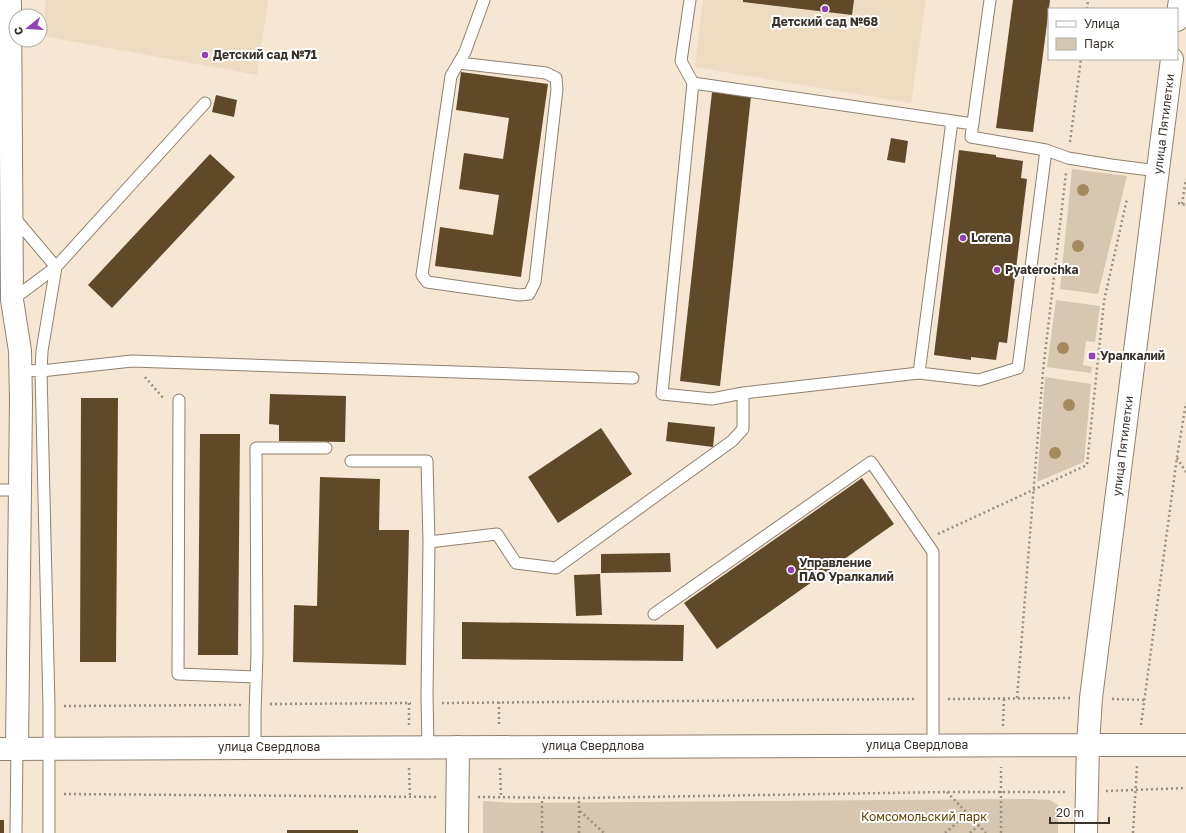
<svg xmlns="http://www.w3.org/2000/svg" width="1186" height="833" font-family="'Golos Text',sans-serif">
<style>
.built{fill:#eedcc2}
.green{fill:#d7c6b0}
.building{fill:#5f4929}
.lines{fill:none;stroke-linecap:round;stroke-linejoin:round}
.service-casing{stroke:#8f8170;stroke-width:13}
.minor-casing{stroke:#8f8170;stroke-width:24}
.tertiary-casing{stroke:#8f8170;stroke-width:24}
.secondary-casing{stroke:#8f8170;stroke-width:24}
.path{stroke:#998f81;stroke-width:2.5;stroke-dasharray:2 3;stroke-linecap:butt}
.service{stroke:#fff;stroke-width:11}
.minor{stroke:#fff;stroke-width:22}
.tertiary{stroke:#fff;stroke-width:22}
.secondary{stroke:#fff;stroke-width:22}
.tree{fill:#a48b5f}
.poi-dot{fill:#9342b2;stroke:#fff;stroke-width:1.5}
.labels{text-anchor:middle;stroke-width:4;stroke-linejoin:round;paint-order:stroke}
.poi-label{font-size:12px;font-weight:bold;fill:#38322a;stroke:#fff;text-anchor:start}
.street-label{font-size:12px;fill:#38322a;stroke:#fff}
.park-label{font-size:12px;fill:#614000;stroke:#fff}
</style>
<rect width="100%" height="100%" fill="#f6e7d4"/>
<path class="built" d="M46,0H268L257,75L42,36Z
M703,0H926L911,103L695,67Z"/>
<path class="green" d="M1072,169L1127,176L1098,294L1060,289Z
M1056,300L1100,306L1095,342L1086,341L1083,365L1092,367L1091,373L1047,367Z
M1045,377L1091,384L1084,462L1037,482Z
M1032,799L1050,800L1058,805V833H483V801L515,803Z"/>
<path class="building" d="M743,0H854L852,15L743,2Z
M1013,0H1050L1033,132L996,128Z
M461,72L548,84L521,277L435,266L440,227L493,235L499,195L459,189L464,153L503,159L509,118L456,110Z
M712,92L751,96L720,386L680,381Z
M216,95L237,100L234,117L212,112Z
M891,138L908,141L905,163L887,160Z
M959,150L996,155V157L1023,161L1021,178L1027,179L1007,343L999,342L996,360L971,357V360L934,355Z
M210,154L235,177L112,308L88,285Z
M270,394L346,396L345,442L279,441V425L269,424Z
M81,398H118L116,662H80Z
M668,422L715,427L713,447L666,441Z
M601,428L632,474L558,523L528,477Z
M200,434H240L238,655H198Z
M320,477L380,479L379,530H409L406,665L293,662L294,605L317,606Z
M862,478L894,524L717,649L684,603Z
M670,553L671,572L601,573V554Z
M600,574L602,615L576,616L574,575Z
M462,622L684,625L683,661L462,659Z
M0,820H4V833H0Z
M287,830H358V833H287Z"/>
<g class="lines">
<g class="service-casing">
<path id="service" d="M690,0L681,61L693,83L662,394L712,399L743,393
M990,0L971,137L1046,150L1068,158L1111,165L1158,171
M459,63L546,73L556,78L557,89L535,282L529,294L519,295L427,282L422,275L451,76L465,52L484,0
M693,83L973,124
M13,216L56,267L42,351L41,371L49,706V833
M12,300L56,267L205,103
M20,370L41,371L132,361L633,378
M919,373L952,121
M179,400L178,674L256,677
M351,461H427L429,542L427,695L428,747
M0,490H20
M429,542L497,534L516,563L556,568L732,441L743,429V393L919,373L979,380L1018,368L1046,150
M654,614L871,462L933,552V745
M255,748V713L257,653L256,448H326
M16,833L17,748"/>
</g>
<g class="minor-casing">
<path id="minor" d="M9,0L10,3L12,300L20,351L21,401L17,748
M457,833L458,747"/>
</g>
<g class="tertiary-casing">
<path id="tertiary" d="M1088,745H1186"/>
</g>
<g class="secondary-casing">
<path id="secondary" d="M1177,20L1180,0
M0,749L1088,745
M1086,833L1088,745L1091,698L1172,59"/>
</g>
<path class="path" d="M1087,9L1088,0
M1070,142L1081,59
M1178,203L1186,205
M1182,204L1186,179
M145,377L164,399
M1177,458L1186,472
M938,534L1087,465L1104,301L1127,199
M1017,698L1043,371L1066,173
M948,699L1071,698
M1112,699L1144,700
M499,702V727
M409,703V727
M442,703L917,699
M270,704L411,703
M64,706L241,705
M1141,725L1177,457L1186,403
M1003,726L1004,698
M409,768L410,797
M500,768L501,797
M1106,791L1186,788
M947,792L986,833
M64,794L437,797
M478,797L579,798L947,792H1067
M580,811L604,833
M542,833V798
M579,833V798
M945,833L968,813
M970,833L979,825
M1001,833V767
M1133,833L1137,766"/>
<use href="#service" class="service"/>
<use href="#minor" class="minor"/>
<use href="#tertiary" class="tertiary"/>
<use href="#secondary" class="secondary"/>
</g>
<g class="tree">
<circle cx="1083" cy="190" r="6"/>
<circle cx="1078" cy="246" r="6"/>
<circle cx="1063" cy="348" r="6"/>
<circle cx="1069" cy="405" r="6"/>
<circle cx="1055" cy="453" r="6"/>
</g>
<g class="poi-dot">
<circle cx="825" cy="9" r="4"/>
<circle cx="205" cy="55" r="4"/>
<circle cx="963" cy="238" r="4"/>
<circle cx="997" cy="270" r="4"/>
<rect x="1088" y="352" width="8" height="8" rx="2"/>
<circle cx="791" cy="570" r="4"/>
</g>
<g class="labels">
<g class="poi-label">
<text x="825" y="26" text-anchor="middle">Детский сад №68</text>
<text x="213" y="59">Детский сад №71</text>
<text x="971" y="242">Lorena</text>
<text x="1005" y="274">Pyaterochka</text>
<text x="1100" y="360">Уралкалий</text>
<text x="799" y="567">Управление<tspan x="799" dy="14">ПАО Уралкалий</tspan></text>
</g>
<g class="street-label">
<text transform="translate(1164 124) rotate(-83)" y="4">улица Пятилетки</text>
<text transform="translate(1123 446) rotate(-83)" y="4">улица Пятилетки</text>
<text x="917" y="749">улица Свердлова</text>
<text x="593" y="750">улица Свердлова</text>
<text x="269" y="751">улица Свердлова</text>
</g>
<g class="park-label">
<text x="924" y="821">Комсомольский парк</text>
</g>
</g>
<rect x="1048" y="8" width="130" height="52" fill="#ffffff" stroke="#afadaa"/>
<rect x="1056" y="21" width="20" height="6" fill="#ffffff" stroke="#afadaa"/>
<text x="1084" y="28" font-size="12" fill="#38322a">Улица</text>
<rect x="1056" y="38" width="20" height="12" fill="#d7c6b0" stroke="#afadaa"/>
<text x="1084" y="48" font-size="12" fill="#38322a">Парк</text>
<g transform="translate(28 28) rotate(252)"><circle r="19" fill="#ffffff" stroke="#afadaa"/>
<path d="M0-3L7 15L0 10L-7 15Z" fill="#9342b2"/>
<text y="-6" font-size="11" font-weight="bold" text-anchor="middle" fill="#38322a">С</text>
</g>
<path d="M1050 817v6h59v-6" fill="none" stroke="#38322a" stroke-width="2"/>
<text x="1056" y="817" font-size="12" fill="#38322a" stroke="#ffffff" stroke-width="3" paint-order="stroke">20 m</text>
</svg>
